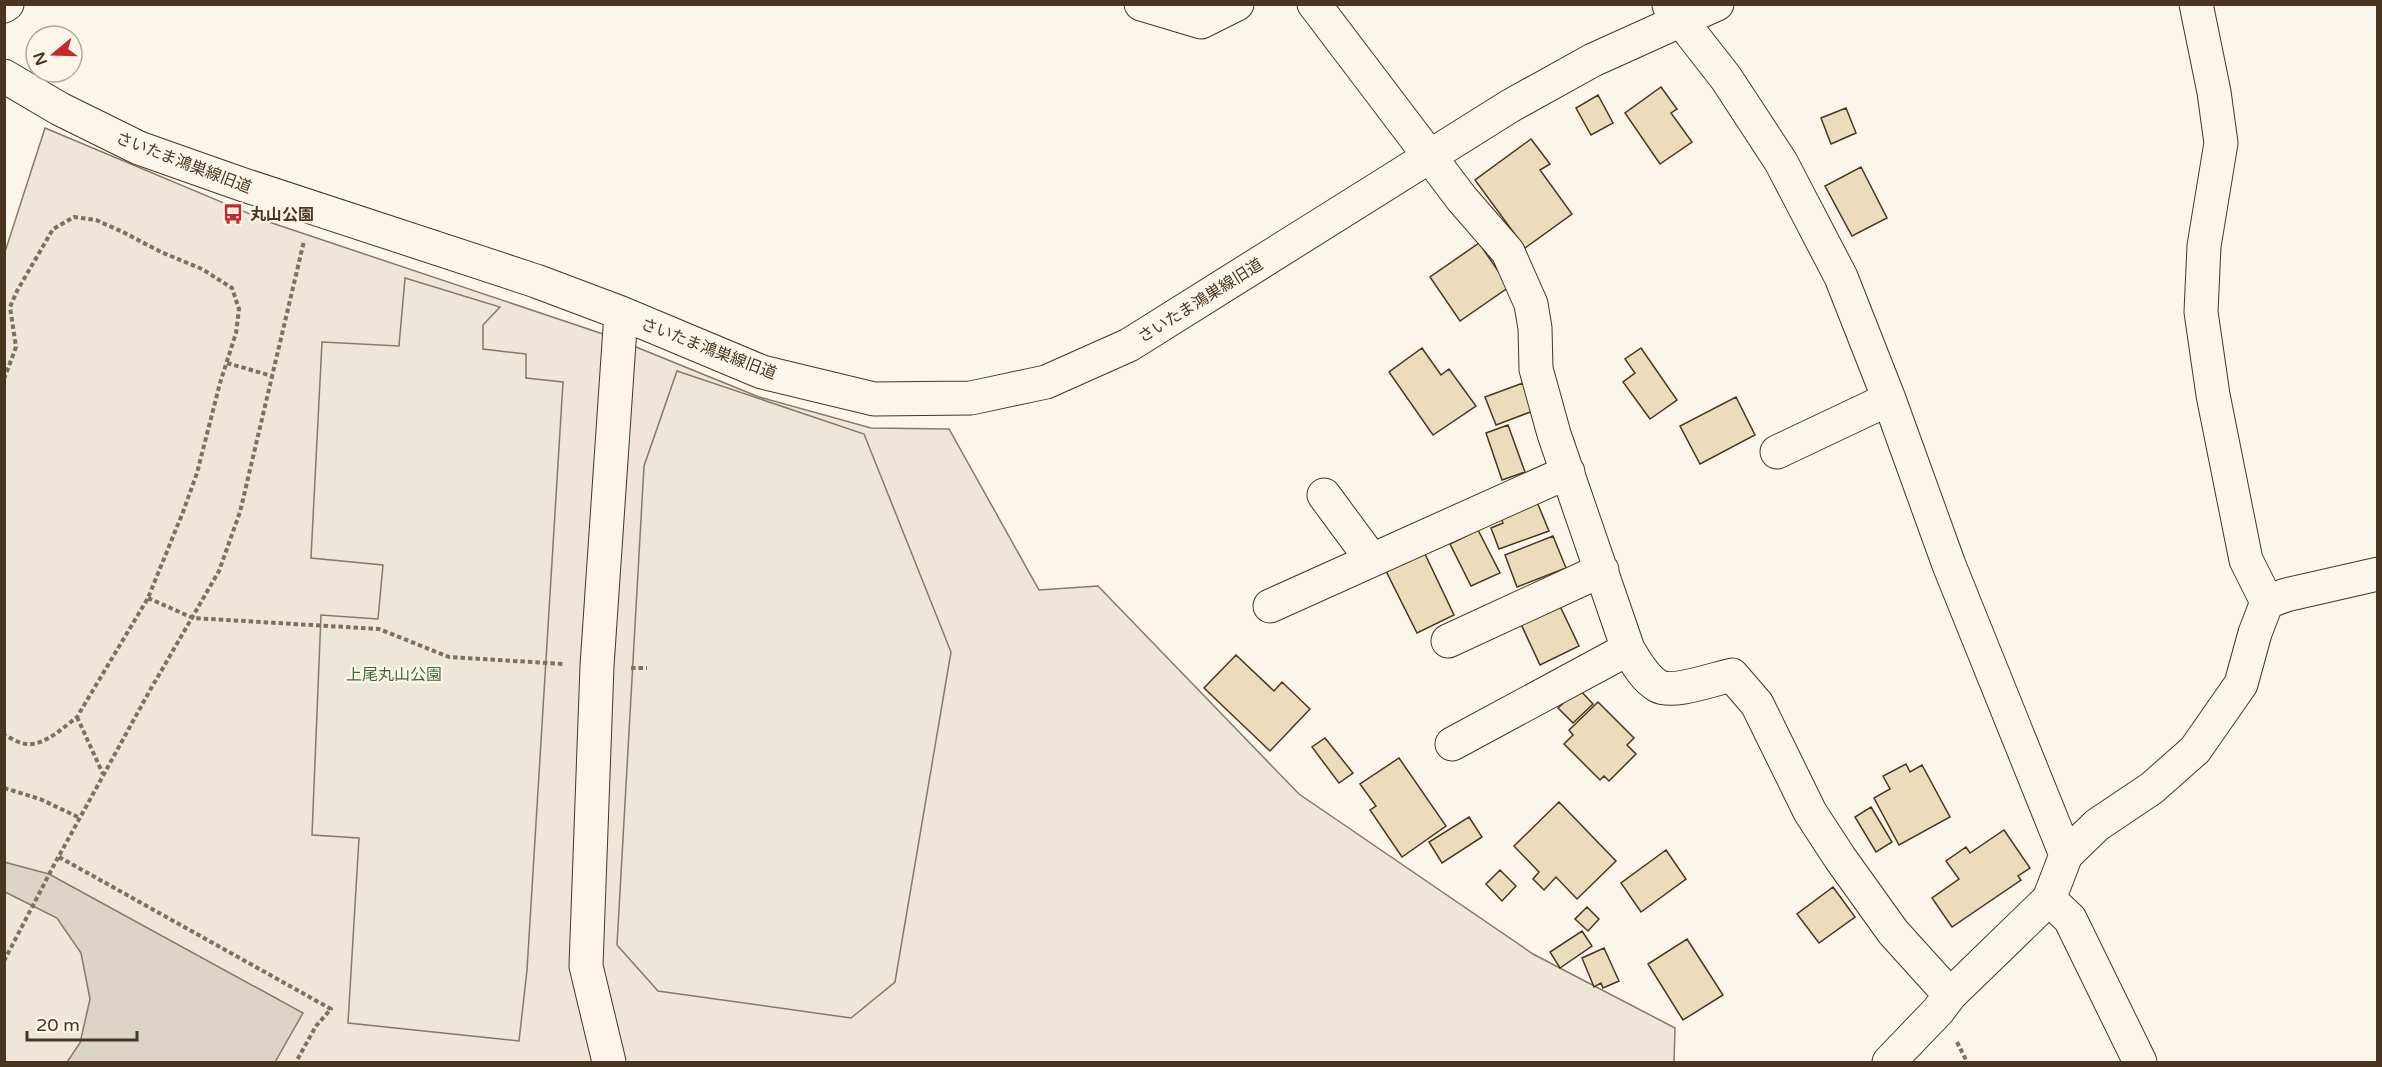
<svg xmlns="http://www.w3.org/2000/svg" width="2382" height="1067" font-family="'Varela Round','Noto Sans JP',sans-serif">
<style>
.green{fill:#ede6d9;stroke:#887966;stroke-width:1.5}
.parking{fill:#ede7d9;stroke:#887966;stroke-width:1.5}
.water{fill:#dcd4c6;stroke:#887966;stroke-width:1.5}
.building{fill:#ecdcbc;stroke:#4a3520;stroke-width:1.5}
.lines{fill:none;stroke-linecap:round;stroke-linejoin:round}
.minor-casing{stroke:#4a3520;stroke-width:35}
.path{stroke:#7f6f5c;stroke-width:4;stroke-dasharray:4.5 3;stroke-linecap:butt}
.minor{stroke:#fbf6e9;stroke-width:33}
.labels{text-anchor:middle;stroke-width:4.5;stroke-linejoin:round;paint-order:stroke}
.street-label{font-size:16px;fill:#4a3520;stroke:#fbf6e9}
.poi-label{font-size:16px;font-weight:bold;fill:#4a3520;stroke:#fbf6e9;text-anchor:start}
.park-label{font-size:16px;fill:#436837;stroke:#fbf6e9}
</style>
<rect width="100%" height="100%" fill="#fbf6e9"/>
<path class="green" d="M45,128L269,222L609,336L759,397L871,428L949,429L1039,590L1098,586L1299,794L1533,954L1675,1028L1674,1062H5L4,255Z"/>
<path class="parking" d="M405,278L500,307L483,325V349L526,354V378L563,382L527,970L519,1041L348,1023L359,838L312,835L321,615L378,619L383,565L311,558L322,342L399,346Z
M677,371L864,434L951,652L895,982L851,1018L658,991L617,945L644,466Z"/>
<path class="water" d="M4,862L49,874L303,1013L275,1062H67L80,1043L90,999L81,953L57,918L5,892Z"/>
<path class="building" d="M1661,87L1677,109L1671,113L1692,142L1660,164L1625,113Z
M1598,95L1613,123L1591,135L1576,108Z
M1846,108L1856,133L1831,144L1821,118Z
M1531,139L1550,164L1540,170L1572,214L1525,248L1475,180Z
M1861,167L1887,218L1852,236L1825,186Z
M1479,243L1509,287L1460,321L1430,277Z
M1422,348L1441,375L1449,369L1476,406L1433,435L1389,372Z
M1641,348L1677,400L1650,419L1623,382L1635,373L1625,359Z
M1523,383L1533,411L1496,425L1485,397Z
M1736,397L1755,435L1700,464L1680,426Z
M1508,425L1525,472L1502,480L1486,433Z
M1537,502L1549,531L1499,549L1491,528L1503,523L1500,516Z
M1478,530L1500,573L1471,586L1450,544Z
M1553,536L1566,568L1517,587L1505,555Z
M1424,552L1454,615L1417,633L1386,571Z
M1559,604L1579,646L1540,665L1520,622Z
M1236,655L1274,691L1282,682L1310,709L1270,751L1204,688Z
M1579,689L1593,704L1573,723L1558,708Z
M1598,702L1634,738L1627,745L1636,754L1609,781L1604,776L1600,780L1564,744L1573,735L1569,730Z
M1325,738L1353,773L1339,783L1312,747Z
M1399,758L1446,826L1402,857L1370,810L1376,806L1360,784Z
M1906,764L1910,772L1922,765L1950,817L1899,845L1874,798L1890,789L1883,776Z
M1559,802L1616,861L1577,899L1556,877L1544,890L1533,879L1539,872L1514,846Z
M1871,807L1892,842L1876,852L1855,817Z
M1469,817L1482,837L1442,863L1429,842Z
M2004,830L2030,868L2018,876L2021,880L1952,927L1932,898L1959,879L1946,861L1966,847L1970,853Z
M1666,850L1686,879L1641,912L1621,883Z
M1500,870L1516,886L1502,901L1486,884Z
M1833,887L1855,917L1819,943L1797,914Z
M1587,907L1599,919L1588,931L1575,919Z
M1582,931L1592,946L1560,968L1550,952Z
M1687,939L1723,995L1683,1020L1648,964Z
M1604,948L1619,981L1603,988L1601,983L1594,987L1582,958Z"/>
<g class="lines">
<g class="minor-casing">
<path id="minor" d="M1141,4L1201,22L1237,4
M1314,4L1462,199L1508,252L1531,304L1535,328L1536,369L1554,434L1628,649C1635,661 1645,679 1658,686C1673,694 1714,679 1732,675L1757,704L1810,812L1840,858L1893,932L1950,995
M2196,4L2214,92L2221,143L2204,246L2201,312L2213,395L2246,560L2267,602
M1669,5L1726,78L1781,162L1841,277L1889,399L1949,565L2066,855
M4,6L7,4
M4,76L60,109L139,148L241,184L536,281L621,313L762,372L874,399L971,398L1046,382L1129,345L1510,106L1593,60L1717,4
M1777,452L1889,399
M1324,495L1372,560
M1270,606L1568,472
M1448,641L1602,570
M1452,744L1628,649
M2049,899L2070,919L2140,1062
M609,1062L586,966L597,666L621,313
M1889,1062L1938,1011L1950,995L2049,899L2066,855L2097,825L2152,788L2195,750L2241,684L2255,633L2267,602L2286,595L2378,574"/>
</g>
<path class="path" d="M227,363L272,376
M4,379L16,347L10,307L17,291L53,229L74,217L96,220L123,232L161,252L202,269L232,288L239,309L236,333L220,383L197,473L183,512L148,598L77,717C64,727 44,746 27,744C20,744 11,738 4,735
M148,598L193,618L379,629L449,657L564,664
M631,668H647
M77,717L103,774
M4,788L40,799L80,818
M59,857L331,1009L316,1026L296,1062
M4,961L54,865L149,692L219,571L240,512L304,241
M1957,1042L1967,1062"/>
<use href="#minor" class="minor"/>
</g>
<defs>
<g id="bus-bare" transform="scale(1.62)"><path d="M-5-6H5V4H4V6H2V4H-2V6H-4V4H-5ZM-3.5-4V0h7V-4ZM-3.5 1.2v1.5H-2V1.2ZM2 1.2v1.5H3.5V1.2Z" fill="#c62828" stroke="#fbf6e9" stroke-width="2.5" paint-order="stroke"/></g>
</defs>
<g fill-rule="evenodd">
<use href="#bus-bare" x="233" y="214"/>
</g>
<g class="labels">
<g class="street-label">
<text transform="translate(184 162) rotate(21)" y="6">さいたま鴻巣線旧道</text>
<text transform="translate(1200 300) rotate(-32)" y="6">さいたま鴻巣線旧道</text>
<text transform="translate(709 348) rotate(21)" y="6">さいたま鴻巣線旧道</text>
</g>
<g class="poi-label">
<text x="250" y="220">丸山公園</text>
</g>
<g class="park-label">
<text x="394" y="680">上尾丸山公園</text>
</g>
</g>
<rect width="2382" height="1067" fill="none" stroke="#4a3520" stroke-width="12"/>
<g transform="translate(54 54) rotate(251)"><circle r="28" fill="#fbf6e9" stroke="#b4a999" stroke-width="1.5"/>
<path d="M0-4.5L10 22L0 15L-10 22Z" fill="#c62828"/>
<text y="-9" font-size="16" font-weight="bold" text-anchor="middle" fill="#4a3520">N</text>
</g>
<path d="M27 1031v9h110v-9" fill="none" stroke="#4a3520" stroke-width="3"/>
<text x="36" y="1031" font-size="18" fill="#4a3520" stroke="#fbf6e9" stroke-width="4.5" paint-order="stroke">20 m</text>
</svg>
